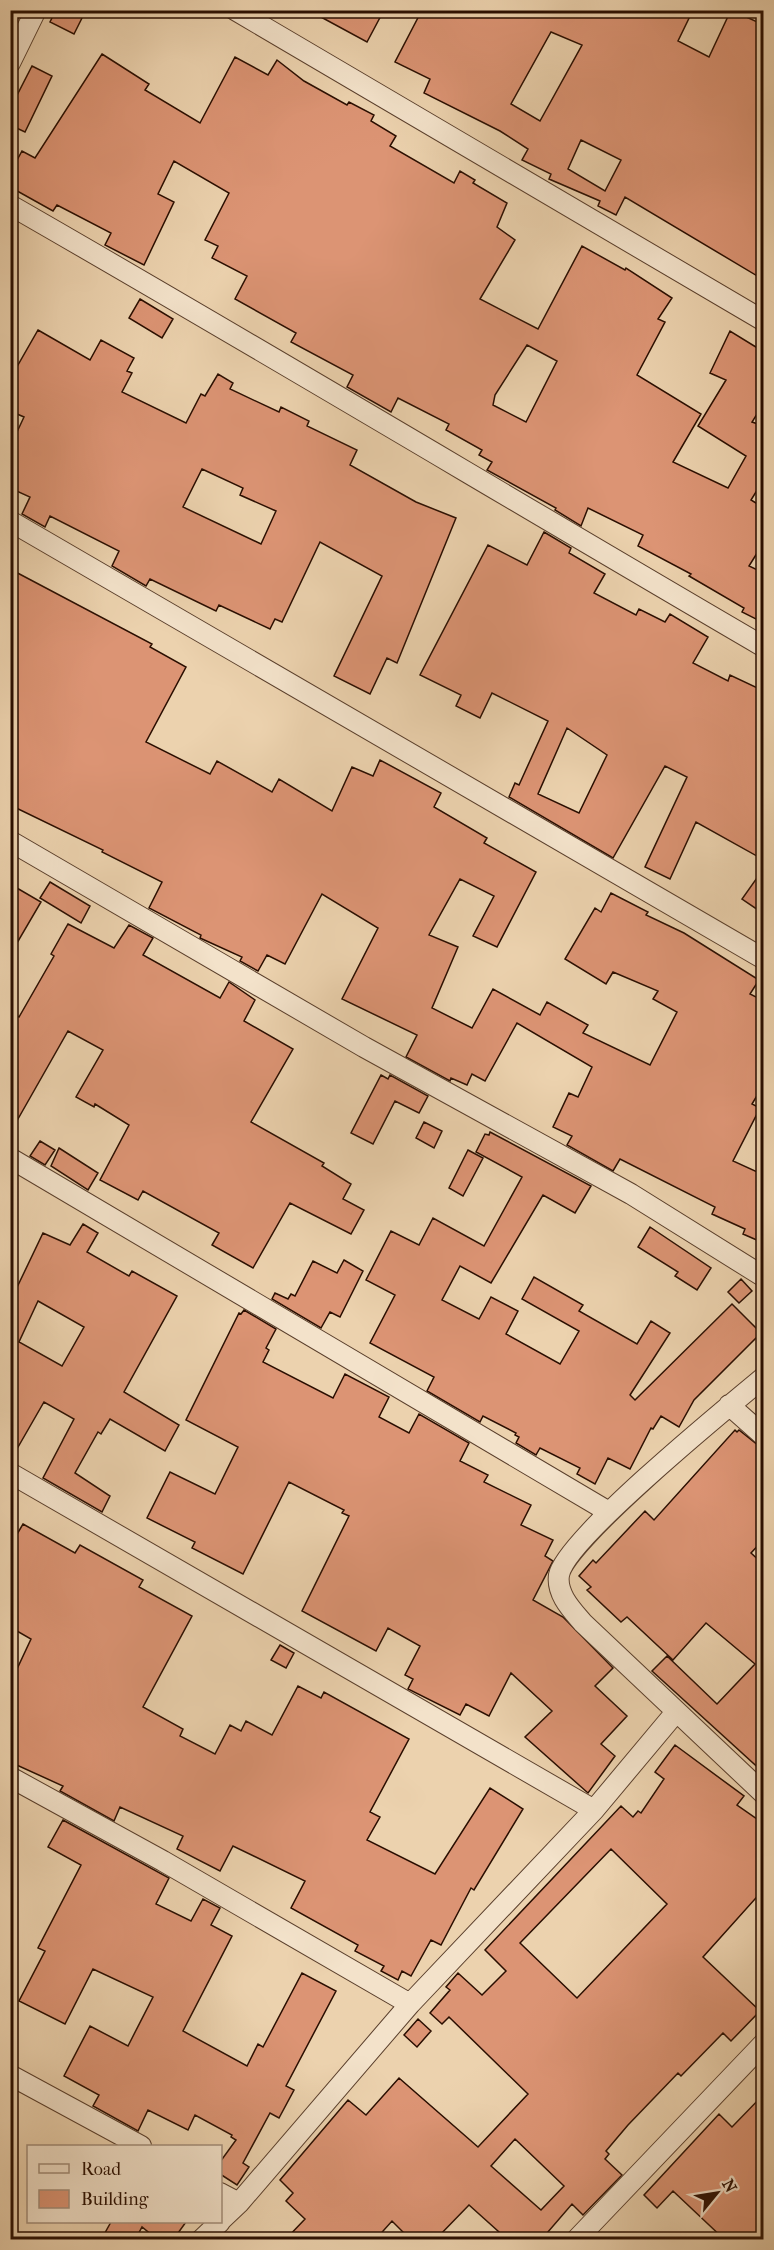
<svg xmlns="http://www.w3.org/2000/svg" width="774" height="2250" font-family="'IM FELL French Canon',serif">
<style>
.building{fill:#dc9474;stroke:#2a0e00;stroke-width:1.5;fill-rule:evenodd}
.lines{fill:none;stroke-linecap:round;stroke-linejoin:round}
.street-casing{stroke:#5a3f2c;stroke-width:22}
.street{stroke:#f3e2ca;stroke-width:20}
</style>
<rect width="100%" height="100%" fill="#ecd2ae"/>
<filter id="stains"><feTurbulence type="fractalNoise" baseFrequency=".00333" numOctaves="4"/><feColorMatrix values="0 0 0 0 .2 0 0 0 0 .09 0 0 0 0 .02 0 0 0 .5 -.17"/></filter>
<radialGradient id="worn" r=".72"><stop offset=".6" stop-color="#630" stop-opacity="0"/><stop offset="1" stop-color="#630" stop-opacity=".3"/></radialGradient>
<path class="building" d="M56,10H86L74,34L50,22Z
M308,10H384L367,42Z
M422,10H693L678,41L709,57L731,10L764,25V280L625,197L616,215L598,206L600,201L549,179L551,174L522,160L528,149L500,131L424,93L430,79L395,62ZM551,32L582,45L540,121L511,104ZM581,140L621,160L605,191L568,169Z
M102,54L149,84L145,90L200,123L235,57L268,75L277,60L304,81L347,105L349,102L374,115L371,121L396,136L390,146L454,183L460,171L475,180L473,183L507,203L497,227L515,240L480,299L538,329L582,246L625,270L626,268L672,298L658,319L665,322L637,375L701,414L673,462L728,488L746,456L698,426L726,380L710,373L730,331L764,352V403L752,422L764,426V479L751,500L764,508V542L749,566L764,573V623L742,612L744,608L689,576L691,574L638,546L643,535L588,508L581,526L555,510L556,508L487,470L492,462L479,455L482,450L446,430L449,424L398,398L391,412L347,387L353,375L291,342L296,333L235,299L247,276L212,258L218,246L205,240L229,193L174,161L158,194L174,202L144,265L105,245L111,233L57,205L53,211L10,187V173L22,151L35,158ZM527,345L557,361L526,422L493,405L495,395Z
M32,66L52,76L25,132L10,125V109Z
M140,299L173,319L162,338L129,318Z
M38,330L90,360L101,340L134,358L127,371L132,373L122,392L186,423L201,394L205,396L218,374L233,383L230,389L279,412L281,407L309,421L307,426L357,450L350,465L416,502L456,518L397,663L387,658L370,694L334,676L382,576L320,542L282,622L275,619L270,629L219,605L216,611L150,579L146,586L112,566L119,551L50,516L45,527L22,514L30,497L10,488V447L24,417L10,411V379ZM202,469L243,488L240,495L276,511L261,544L183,507Z
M544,532L571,548L569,553L605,574L594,593L636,615L639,609L665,622L670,614L708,637L693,663L728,681L730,675L764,691V860L696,822L670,879L645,867L687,777L665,766L613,858L509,797L515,783L519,785L548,721L492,693L480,718L456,706L461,695L420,675L488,545L527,565ZM567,728L607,755L579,813L538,794Z
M10,569L152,644L150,647L186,667L146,742L210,774L217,761L272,792L279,779L332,811L352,767L373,776L380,760L441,793L434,807L487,838L484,843L536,872L497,947L473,936L494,896L460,879L429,935L458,947L432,1008L472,1028L493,989L540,1015L547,1002L588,1025L583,1033L650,1065L677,1012L653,999L658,991L613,972L606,984L565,959L595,908L601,912L611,893L648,912L646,915L684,933L759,980L750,994L764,1001V1084L752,1104L760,1108L733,1161L764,1175V1238L761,1237L759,1241L743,1234L745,1229L712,1214L715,1207L620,1159L613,1171L567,1145L572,1136L553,1127L569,1093L578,1097L592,1067L517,1023L485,1081L472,1074L467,1085L451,1078L450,1081L406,1057L417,1035L342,999L378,928L322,894L285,964L267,955L258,971L240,961L242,957L200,938L201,935L149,908L162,882L102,852L103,850L10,805Z
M764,868V914L742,899Z
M50,882L90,906L81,923L40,898Z
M10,884L41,902L10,955Z
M68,924L114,948L129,925L153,938L143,955L220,998L229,982L255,1000L244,1021L293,1049L251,1122L324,1163L322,1166L351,1184L343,1199L364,1210L351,1234L290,1203L253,1268L212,1245L219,1233L143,1191L138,1200L100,1180L129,1125L95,1104L94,1107L76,1097L103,1050L68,1031L10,1133V1012L19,1017L54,956L51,954Z
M381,1075L388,1079L390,1075L428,1096L419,1113L395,1101L373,1144L351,1133Z
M424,1122L442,1131L434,1148L416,1138Z
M490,1132L591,1186L575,1213L543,1195L491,1283L460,1266L442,1300L479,1319L491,1297L518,1311L506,1334L560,1364L579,1331L522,1299L534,1277L583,1305L579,1311L637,1344L651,1321L670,1333L630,1395L635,1400L732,1304L761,1333L694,1400L679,1427L661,1416L653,1429L651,1428L630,1469L608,1458L595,1484L577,1474L580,1468L540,1448L536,1455L516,1443L519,1437L515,1435L516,1433L483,1416L480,1422L427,1391L434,1377L370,1343L395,1295L366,1280L391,1231L419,1245L433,1218L484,1246L522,1177L476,1152L485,1134L489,1135Z
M40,1141L55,1150L45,1165L30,1156Z
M59,1148L98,1173L88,1190L51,1166Z
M468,1150L483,1158L463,1196L449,1188Z
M83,1224L98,1233L87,1252L129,1276L132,1271L177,1296L124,1392L179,1425L165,1451L110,1419L101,1434L98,1432L75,1473L110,1496L102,1512L43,1478L74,1419L44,1402L10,1461V1302L43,1233L70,1245ZM38,1301L84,1327L62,1366L19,1342Z
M650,1227L711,1268L697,1290L675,1276L678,1272L638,1247Z
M344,1260L363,1271L340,1317L330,1312L321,1328L272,1299L275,1293L288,1299L291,1294L295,1296L313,1261L337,1273Z
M741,1279L752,1291L739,1303L728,1292Z
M244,1310L276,1329L266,1348L269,1350L263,1362L333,1398L345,1374L389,1397L379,1417L409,1433L419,1414L469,1443L460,1461L488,1475L484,1482L531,1505L521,1525L553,1540L545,1556L553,1561L533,1600L563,1617L613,1668L595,1686L627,1716L601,1744L615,1756L588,1793L525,1737L552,1711L511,1673L489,1716L466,1704L460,1715L408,1689L413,1679L405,1675L420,1646L388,1628L376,1651L302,1611L349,1516L342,1513L344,1510L289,1482L243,1574L192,1548L195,1542L147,1518L170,1472L215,1494L238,1447L186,1420L239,1313L241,1314Z
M735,1430L737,1432L739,1430L764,1450V1539L751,1553L764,1565V1773L652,1671L667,1656L717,1704L755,1664L706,1623L673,1660L627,1617L621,1622L587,1590L591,1587L579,1576L593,1560L596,1563L645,1511L654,1520Z
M23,1524L75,1553L80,1545L143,1580L139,1587L192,1616L143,1707L183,1729L180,1736L215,1754L230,1725L241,1731L246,1721L272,1735L298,1686L321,1698L324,1692L409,1739L370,1812L380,1817L367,1840L435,1874L490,1788L523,1809L474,1890L471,1888L441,1945L431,1940L411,1976L402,1971L398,1980L381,1971L384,1966L355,1951L358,1945L291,1908L305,1881L233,1846L220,1871L177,1849L183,1836L120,1807L114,1821L60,1791L63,1786L10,1762V1684L31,1639L10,1627V1546Z
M280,1645L294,1653L286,1668L271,1660Z
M675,1745L744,1796L737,1805L764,1824V1889L703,1957L760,2011L731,2041L723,2033L681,2076L678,2073L628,2125L606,2151L609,2154L605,2159L622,2175L583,2215L572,2204L541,2240H508L469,2205L435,2240H411L392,2221L375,2240H285L305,2219L286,2201L293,2193L280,2180L348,2100L366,2115L399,2078L478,2147L528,2094L449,2017L442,2024L430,2013L450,1990L446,1987L458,1973L482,1995L506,1971L485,1950L621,1806L633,1817L638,1811L641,1813L664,1779L655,1772ZM611,1849L667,1904L577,1998L520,1943ZM515,2139L564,2186L541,2210L491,2166Z
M63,1820L169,1878L156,1904L191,1921L203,1899L220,1908L211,1925L232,1936L183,2031L247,2066L258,2044L263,2047L302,1973L336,1991L286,2086L294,2090L279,2118L270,2113L243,2163L249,2167L237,2185L220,2174V2162L236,2140L231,2137L232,2135L195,2115L188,2130L148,2110L138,2131L93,2106L99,2095L64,2076L90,2026L128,2046L153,1997L93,1969L65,2024L19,2001L45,1951L38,1948L81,1865L48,1847Z
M418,2019L431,2031L417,2047L404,2035Z
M764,2094V2240H725L673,2191L657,2208L644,2195L719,2114L732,2127Z
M111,2222H186L173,2240H158L142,2227L135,2240H101Z"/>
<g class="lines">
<g class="street-casing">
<path id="street" d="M235,10L764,321
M10,63L36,10
M10,205C263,350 512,500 764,647
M10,521L764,959
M10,841L364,1047L631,1194L764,1277
M10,1158L609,1512
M764,1377C729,1406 565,1540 559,1575C556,1594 572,1610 583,1623L764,1794
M729,1405L764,1436
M10,1473L594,1810
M10,1777L163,1861L410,2004
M10,2075L141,2146
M220,2193L239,2203
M220,2221L239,2203L410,2004L594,1810L676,1712
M201,2240L220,2222
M576,2240L764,2043"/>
</g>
<use href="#street" class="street"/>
</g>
<rect width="774" height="2250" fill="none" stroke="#ecd2ae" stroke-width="36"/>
<rect x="12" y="12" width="750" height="2226" fill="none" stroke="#2a0e00" stroke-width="3"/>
<rect x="18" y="18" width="738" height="2214" fill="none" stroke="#2a0e00" stroke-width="1.5"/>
<rect x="27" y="2145" width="195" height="78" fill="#f3e2ca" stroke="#a38d79" stroke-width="1.5"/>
<rect x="39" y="2164" width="30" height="9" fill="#f3e2ca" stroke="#a38d79" stroke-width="1.5"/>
<text x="81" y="2175" font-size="18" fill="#2a0e00">Road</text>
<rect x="39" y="2190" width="30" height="18" fill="#dc9474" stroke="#a38d79" stroke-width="1.5"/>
<text x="81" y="2205" font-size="18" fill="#2a0e00">Building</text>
<g transform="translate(717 2193) rotate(60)" stroke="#f3e2ca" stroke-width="4.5" paint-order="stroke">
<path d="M0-4.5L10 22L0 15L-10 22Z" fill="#2a0e00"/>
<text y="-9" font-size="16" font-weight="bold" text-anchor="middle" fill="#2a0e00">N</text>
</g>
<rect width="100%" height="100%" filter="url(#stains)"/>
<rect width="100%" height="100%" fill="url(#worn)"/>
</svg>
